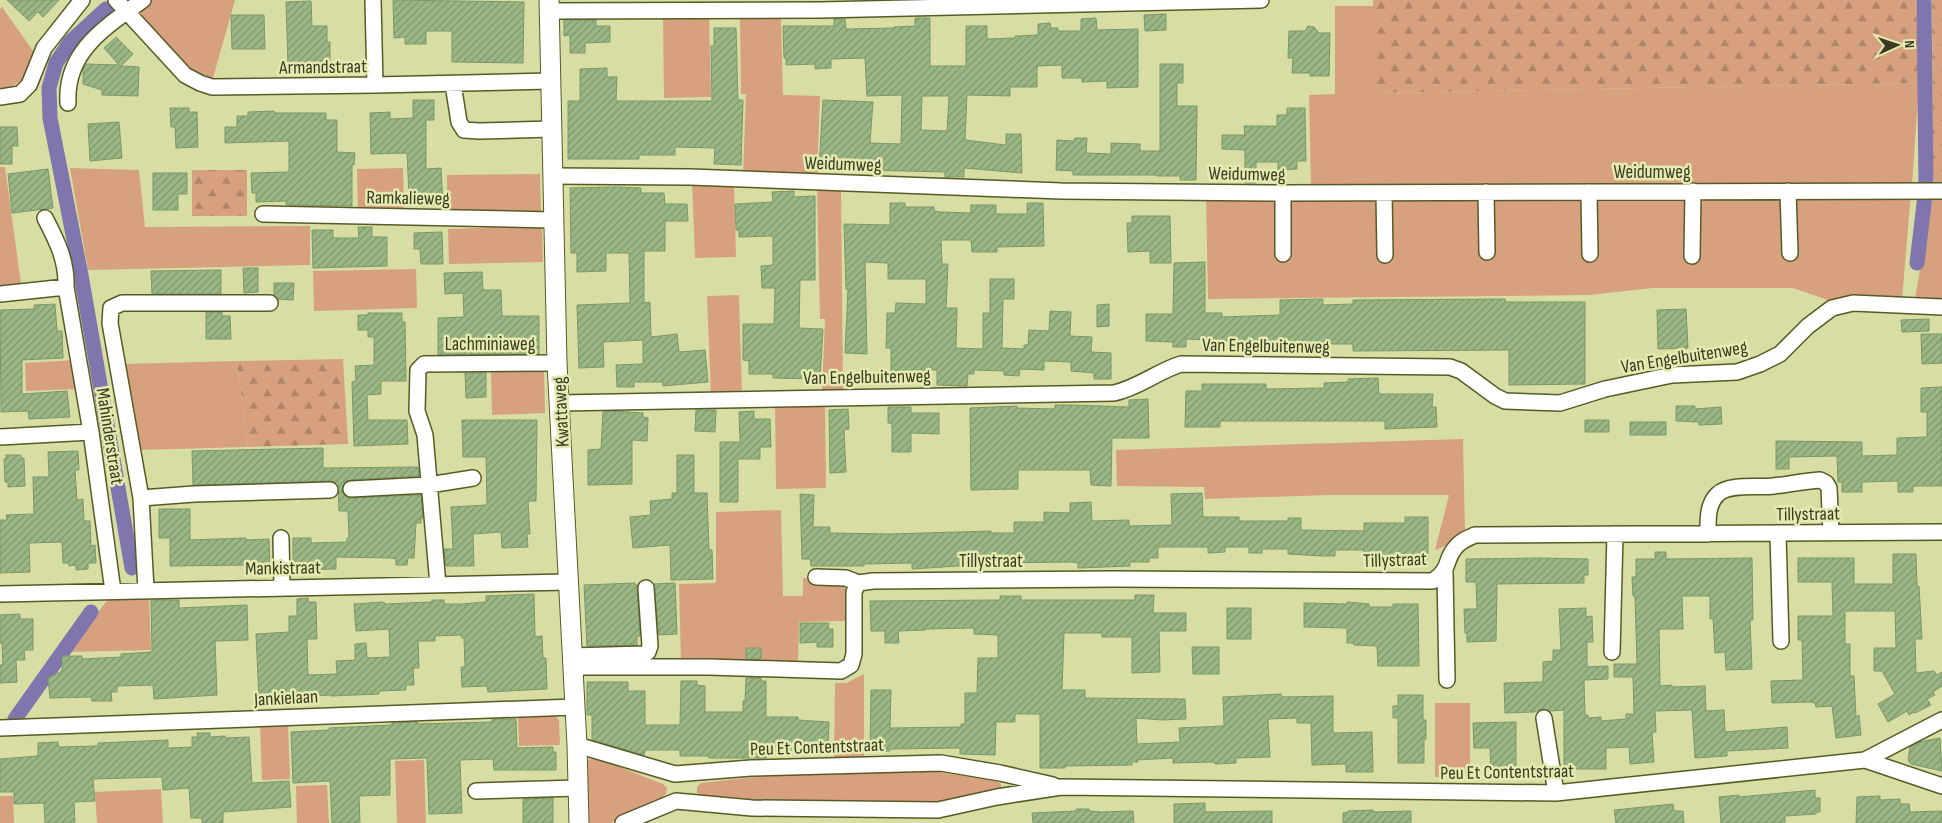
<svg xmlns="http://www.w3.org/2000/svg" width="1942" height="823" font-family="'Sofia Sans Condensed',sans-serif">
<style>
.green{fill:#d7a180}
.forest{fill:url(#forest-firs)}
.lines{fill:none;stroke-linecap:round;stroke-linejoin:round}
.canal{stroke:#8075ac;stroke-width:15}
.building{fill:url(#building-hatch);stroke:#7c9867;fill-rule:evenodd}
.minor-casing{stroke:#575b23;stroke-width:18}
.major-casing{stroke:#575b23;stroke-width:21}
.minor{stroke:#fff;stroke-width:15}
.major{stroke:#fff;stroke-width:19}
.labels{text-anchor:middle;stroke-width:5;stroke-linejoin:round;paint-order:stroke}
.street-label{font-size:19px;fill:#393b23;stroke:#e5ebb0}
</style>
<defs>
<pattern id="forest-firs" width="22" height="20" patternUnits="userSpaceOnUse" patternTransform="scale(1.25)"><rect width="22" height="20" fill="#d7a180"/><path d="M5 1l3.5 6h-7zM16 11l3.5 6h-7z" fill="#af8468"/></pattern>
<pattern id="building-hatch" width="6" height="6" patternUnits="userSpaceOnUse" patternTransform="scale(1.25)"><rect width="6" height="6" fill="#9ab785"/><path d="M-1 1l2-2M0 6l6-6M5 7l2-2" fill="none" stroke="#7f966c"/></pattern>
</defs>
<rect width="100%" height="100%" fill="#d8dea3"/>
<path class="green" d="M152,0H235L213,78C202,75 193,72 184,66C175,61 141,20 141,11L143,7Z
M1335,6H1373V93L1919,83L1912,186L1311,190L1309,95L1335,94Z
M2,7L36,55L29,76L7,89H0V9Z
M709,16L711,97L664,98L663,17Z
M740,17H781L783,95L820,96L817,176L743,173L746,94H741Z
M0,167H5L21,284L0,286Z
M70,168L139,170L145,227L310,226V265L88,270Z
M403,168L404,217L358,218L357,169Z
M540,174L541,215L447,216V175Z
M692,182L734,184L736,257L695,258Z
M817,185L841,186L843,392H822L825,319H820Z
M1911,192L1902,300H1828L1793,288H1653L1589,295L1208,299L1206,198Z
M1933,194H1942V302L1915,299Z
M542,226L543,262L449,264L448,229Z
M416,269L417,308L314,311L313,271Z
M739,295L742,394L711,395L707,296Z
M74,360L79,389L26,391L25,363Z
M237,361L248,447L137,450L122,364Z
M544,368L545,413L492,415L491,370Z
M825,401L826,488L776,489L775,402Z
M1463,439L1465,532L1450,544L1435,550L1449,495H1330L1205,499L1204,487L1117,486L1116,450Z
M781,510L783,596H803V578L845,582V621L799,622L798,663L681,662L679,584L716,583V512Z
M149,596L151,650L67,652L109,598Z
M864,674V758H834L835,683H846Z
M1435,703H1470V777H1435Z
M518,715L556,716L559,721L560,745L519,746Z
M288,724L290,779L262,780L260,725Z
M592,759L612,764L663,784L667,788L666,794L657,802L611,823H585L586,760Z
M424,760L426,823H397L395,761Z
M927,770L996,781L1001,784V790L943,803H805L702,798L697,793V787L701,783L782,774Z
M327,785L329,823H297L296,786Z
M161,789L163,823H97L95,792Z
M0,796H13L14,823H0Z"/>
<path class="forest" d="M1373,0H1916L1919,83L1372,93Z
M1932,0H1942V186H1936L1933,177Z
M192,170H247V216H192Z
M343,359L348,444L248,447L237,361Z"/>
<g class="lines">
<path class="canal" d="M106,9L70,42L56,63L49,88L50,118L81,275L132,568
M1917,263L1926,187L1924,0
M15,719L91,612"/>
</g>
<path class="building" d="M7,0H59L43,17L38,12L29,21Z
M393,0L524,2L523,63L452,62V31H426V44H405V37L394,38Z
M311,1L312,26H327V42H330V61L288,64L286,2Z
M1166,14V30L1145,31L1144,15Z
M231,15H264L265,49H232Z
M915,18H930V66H966V26H987V39L1015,38V36L1038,35V24L1050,23L1051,28H1058V31H1081V19L1096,18L1097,30L1138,29V87L1107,88V81L1082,82V78H1062V65L1037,66V87H1010V96L967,95L965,140L1006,145V134H1021L1022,173L964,168V177H945V172L819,169L823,100L873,102L870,143L901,144L902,95L867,96L865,58L831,59V68L815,69V64L786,65V58H784L783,26H834V19H845L846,29L894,28V27L915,26ZM922,96H949L947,131L921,130Z
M564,20H596V26H610V42L585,43V53H570V35L564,36Z
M1308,26L1314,27L1319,33H1330L1329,76H1310V73H1292L1293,58H1288L1289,31H1305Z
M714,28H736L738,100H743L741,165L714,164L715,148L675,147V155H639V159H568V101H580V69L607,68V77H617L616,101H712L711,46H714Z
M116,37L133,54L121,66L139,67L138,96L102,95V90L83,84V70L86,64L119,65L104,48Z
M1160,64H1183V83H1177V106H1197L1196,180H1180V176H1157V175H1073V171L1056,170L1057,140L1074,141L1075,138H1087L1086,153L1111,154V143L1140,144V151H1160Z
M413,100H434V120H426V169L441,168L443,205L419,206L418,195H409L407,153L371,154L370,113L390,112V119L413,118Z
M170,108H189V112H197L198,147L176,148L175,127H171Z
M1287,108H1305L1306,161H1297V169L1278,170V162H1256V183H1245V150L1222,149V135H1245L1244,126H1277V115H1287Z
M274,111V113H326V120H337V152L355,153L354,165H352V206L289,205L286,204V201L256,202V193H252L251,173L289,172V141L225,143V127H237V116H248V112Z
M119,122L122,158L90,161L88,124Z
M0,127H17L18,146H12V164H0Z
M48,169L53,208L12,213L8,174Z
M153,173H187V194H178V210H153Z
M615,187L641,188V193H664L665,204H687L688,221H665V251H644V303L650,302L651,337L677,334L679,352L705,350L708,382L663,386V382H634V387H617L616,365L643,364V340L603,342L604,367L579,368L577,305L630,303L629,253H606V271L577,272V253H571L570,188Z
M794,191V197L815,196V280H800L799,328L823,329L820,379L773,378V374H749V361L743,360V324H774L775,288H762L761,266L773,265V236L739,237V230H736L735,204L773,202L772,192Z
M890,203H905V207H934V211L941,212L971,213V205H996V214H1027V203H1043L1044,246L997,247V252H972L971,240H941L942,264H948L946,308H957L956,348L983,349V313H990V279H1014V299H1003L1002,348L1024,349V345H1028L1029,330L1049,331L1050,311L1071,312L1070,336L1092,337L1091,352L1111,353V379H1094V373L1071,371V362L1044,361V370L1020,369L1019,376L1004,375V371L974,370V374H968L967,386L937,385V370H910L907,378L894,377V373H891V348H886L887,313H895L896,303L926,304V279H888V263L865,262L867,354L845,353L848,289H846L844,224L890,225Z
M1132,216H1170L1171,263H1150V251L1128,252L1127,223H1132Z
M358,227H372V237H387V266L313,268L312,230H333V238H359Z
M442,232L443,264H421L420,249H414V233Z
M1205,262V313H1222V317L1280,315V300L1323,299V305L1353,304V300L1505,299L1506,302H1585V384L1509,385V350L1353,351V344H1325V350L1281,351V343L1186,339V347H1173V342L1146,341V314H1173L1174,263Z
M243,268H258V292L244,293Z
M221,270V294H152L151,271Z
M482,272L483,290H501L502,316H539V354L438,355V318L464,317L463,293L445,294L444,273Z
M274,283H294L293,300L278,299L274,295Z
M55,304L57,331H62L63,358L22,360V394L67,391L70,417L29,419L28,411L1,412L0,310L34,309V305Z
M1109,304V326L1097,327V305Z
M1686,309L1688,348L1658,349L1657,310Z
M206,312H222V316H230L231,339H206Z
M368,313H402V322H405L406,381H381V394L367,395L368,420H407L408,444L354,446L352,382L356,381L355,366L374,365V337H368V330H358V315H368Z
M1929,319V331L1902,332L1901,320Z
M1921,334H1942V363L1922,364Z
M465,373H486V397L466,398Z
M1378,378L1379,394H1433L1432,407H1436L1437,427L1385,429V421H1220V427H1185L1186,391H1202V384H1266V389L1324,388V383L1348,382V379Z
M1942,387V486H1913V492H1898V481L1862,482V492H1842V482H1838L1837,456L1789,457V469H1776V441L1862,442V456L1897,455V438L1927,437V412H1921V388Z
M1148,399L1149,438H1112L1111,486L1091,485L1090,470H1018V489L971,490L970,408L1017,406V408L1055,409V405H1071L1129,407V400Z
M1676,406H1695V409L1721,407L1722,424L1699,425V422L1676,421Z
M888,407H911V413H939V434L911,433V452H892V423H888Z
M848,409L849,429L844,430L846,472L830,473L829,410Z
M696,410H716L715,432L695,431Z
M612,411L643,413V417L648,418L647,441L632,440V484L588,485V450L601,449L603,412Z
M754,411V419H770L771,447H760V459H738V502H720V442H740L739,412Z
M462,420H537L536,501H528L530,534H527L528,547L502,548L501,532L473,534L474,566H446L444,549H453L451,507L487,505L486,457H463Z
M1585,420H1609V432H1585Z
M1630,422H1666V435H1630Z
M323,448V468L418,467L419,476L351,480L346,481L342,489L343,494L351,498L421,495L423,518H421V523H416L414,558H408L407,565H396V559L390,558L336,557V569L297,570V565H293V538H311V543L347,542V538H349L348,511H339L338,483L330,481L193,485L192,451Z
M78,451L79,470H75L77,500L83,499L84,521H90L91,546L95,545L96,563H88V569L76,570V565L69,566V563H63L62,542L29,543L30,572L0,573V520H7L6,515L34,514L33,477H49L48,452Z
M6,455H21V458H24L25,486L8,487V482H5L4,459H6Z
M677,455H694V493H707L709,550H712L713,579L671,580L670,545L633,548L630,517L651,515L650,501L672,499V493H677Z
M1202,493L1203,517H1239V521H1288V518H1301V530L1364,531V523H1405V517H1428V559L1364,557V550H1335V556H1322L1288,554V549H1262V553H1249V547H1225V552L1208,553V547H1158V558H1149V562H1130V566L1078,568V563L1072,562L987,563L988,567H974V565L912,569V563L864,564V566H811L810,559H802L800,494L814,495L813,527H830V533L891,534L991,531V533H1014V522H1044V512L1070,513V503L1091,502L1092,521L1129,520V526L1172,525L1171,494Z
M159,509H190V540L246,538V540L269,539L270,572H250L249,565L170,566V538H159Z
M1655,552H1666V559L1752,558L1753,620H1750L1752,669L1726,670L1725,652L1715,653L1713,618L1710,619V596H1682L1683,629H1659L1660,686L1672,685V687L1705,686L1706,711L1724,710L1725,732L1787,727L1788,748L1727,751V756L1695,758L1692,710L1655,711L1656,732H1652L1654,762L1630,764L1629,747L1606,748V769H1564V710L1550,711L1543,709L1534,712L1505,713L1504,683L1543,682V662L1553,661V650H1561L1559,609L1586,608V617L1592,616L1593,642H1587V667L1608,666V679L1584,680L1585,715H1588V718L1601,717V721L1626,719V714H1634L1633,677H1614V664H1637L1635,596H1633L1632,577H1636V559H1655Z
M1893,554H1916L1917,586H1919L1922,639H1915L1916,673L1934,671L1937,675L1942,672V686L1933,692L1935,695L1927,699L1931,705L1915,713L1914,712L1909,715L1907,711L1888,722L1878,704L1895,694L1882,671H1874V648H1896L1895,611H1845V644H1850V676H1854L1856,717L1859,715L1861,735L1836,738L1832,706L1816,707L1815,703L1810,702L1772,703L1771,681L1803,680L1802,640H1798V616H1833L1832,582H1798V558H1854V584H1893Z
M1540,558L1588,559V575H1584V583L1497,584L1496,641L1467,642V633H1465L1464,609H1477L1476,582H1466V559Z
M635,583V585H637L640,636H637V645L587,646L584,585Z
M675,583L677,634L659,635L654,584Z
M534,594L535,637L542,636L543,658H546L547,689L488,692L487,686L462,687L461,667H465L464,638H462L461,635L435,636V641H418L419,668H413L414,685H406V690L379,691V694L331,696V695L259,699L256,634L289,632V616H297V599L308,598V602H316L317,639H307L308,675L337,674L336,661L355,660V644L366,643L367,658L390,657L389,629L356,631L354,604L384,602L385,604L432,602V600H444V604H462L486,602V596Z
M1135,595H1154L1153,613H1186V631H1159L1160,672L1132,673V637H1102V633H1064L1062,690H1085V698L1185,699L1186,719L1162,720L1136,718L1137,744L1180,742L1179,728L1224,726L1223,697L1281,694L1282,697L1333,696V733L1372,732L1373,772H1346V764L1312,765L1311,723H1297V718L1268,719L1270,757L1236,758V763L1215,764L1214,762L1173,763V758L1137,760L1138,762H1132V765L1065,766V768H1040V714H1015V722H996L995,755L960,754V748L890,749V751H870L871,690H891L890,728L961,727V724H965V693H977L978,658H998V635L974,634V628L925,629V630L898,631L899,643H885V631H871L870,601L1000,600V596H1021V600H1135Z
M151,600H179V608L247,605L248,640L215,641L217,695L154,699L153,685L117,686V692H111L112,701H92L91,697L50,698L48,678L62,671V656H82V659L121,657V654L152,652Z
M1347,602L1369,604V607H1393V604H1418L1419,666H1378L1377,646L1354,645V643H1347V628L1304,627V603L1347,604Z
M1227,608H1251V639H1227Z
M20,614V619H33V650H24L25,660H16L17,682L0,683V665H3L2,643H0V615Z
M800,623H829L828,629H833V647H817V642L800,643Z
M1192,647H1219V674H1193Z
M746,648H761V659H746Z
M746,678H761V681H766V717H798V720L829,722L828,751L797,749V751L766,750V758H709V756H680V750H645L644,755L592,740V715H587V682H628V691H645V725H680L681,681H697V685L705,686V712H743V701H745Z
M1398,695H1423V720H1426V739H1424V763H1398V718H1393V706H1398Z
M492,719H516L517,748L553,747V752H556V770H494L493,759L460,760L462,813L429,814L427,758L390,759V795L359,796L360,823H332L330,781L293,783L291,732L329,730V728L392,725V723L418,722V724L492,722Z
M1516,722V772L1491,773L1490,748H1474L1473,723Z
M197,733H210V737L225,736V738L249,737L252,783L289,781L291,807L223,812V823H202V818H191L189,788L163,790L162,777L93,779L95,801L74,802L75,823H45L44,803L14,804V792H0V759L38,756V743L58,742L59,747L98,746V743L168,740V748L192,747V737H198Z
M1940,738L1942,771L1911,764L1908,760L1910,747L1919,742Z
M1815,790V798H1820V812H1816V814L1785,816V823H1721L1719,797L1739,795V797Z
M1880,796V800L1900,799V804H1909L1910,812L1942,811V823H1856L1857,797Z
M553,798V823H523V799Z
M1205,803V812L1272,811V823H1174V804Z
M1673,804L1674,811H1683L1684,823H1616L1614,810Z
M1076,809H1089V811L1102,812L1133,811L1134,823H1033L1032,813L1076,811Z
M1373,810V812L1411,811V823H1343V813L1348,812V811Z"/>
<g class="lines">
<g class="minor-casing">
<path id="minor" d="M116,0L185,75L200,83L212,87L375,85L550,81
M373,0L375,85
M549,11L821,10L1261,0
M453,84L459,122L464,130L479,131L551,129
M0,97L20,94L29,85L44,48L82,0
M68,103C65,51 106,27 143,0
M553,176L690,177L1061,191L1283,193L1942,191
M1788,191L1790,253
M1486,192L1487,252
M1589,192L1590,254
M1283,193V254
M1384,193L1385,255
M263,214L553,220
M45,218C57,241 67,261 66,287L91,432L113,591
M1692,256L1693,191
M0,294L66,287
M560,403L1114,393C1138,388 1158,371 1181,364L1450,367L1461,371L1495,396L1505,401L1560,403L1605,389L1672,375L1737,372L1760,364L1780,354L1808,326L1832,308L1853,303L1942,307
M0,437L91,432
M351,489L429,485L473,478
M141,498L194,494L330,490
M1708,534C1708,520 1707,504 1718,494C1729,483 1760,488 1774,486C1790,484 1805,481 1820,480L1826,483L1829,488L1831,533
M1778,534L1781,641
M281,538L282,588
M1445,573L1447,680
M816,577L846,578L858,583
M438,585L425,435L417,411L418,370L424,364L557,363
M146,590L141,498L110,323L111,308L122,303H270
M0,594L568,582
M1612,652L1615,534
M572,656L644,654L648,652L650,646L646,588
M573,667H709L841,671L851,665L854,654V592L858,583L873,581L1114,579L1433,581C1452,567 1444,561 1455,548C1460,541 1468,538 1475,535L1942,532
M1544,718L1556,793
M0,728L574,707
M577,745L675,774L751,768L941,763L1000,773L1053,785
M1865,760L1942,786
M476,791L578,788
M623,823L676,801L752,808L938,810L997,797L1061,787L1556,793L1865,760L1942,720"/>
</g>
<g class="major-casing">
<path id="major" d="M549,0L557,363L577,745L579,823"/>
</g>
<use href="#minor" class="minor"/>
<use href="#major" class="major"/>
</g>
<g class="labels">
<g class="street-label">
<text transform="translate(323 66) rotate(-1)" y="7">Armandstraat</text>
<text transform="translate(843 163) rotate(2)" y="7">Weidumweg</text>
<text x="1652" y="178">Weidumweg</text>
<text transform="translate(1247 173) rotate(1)" y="7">Weidumweg</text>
<text transform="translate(408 197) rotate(1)" y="7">Ramkalieweg</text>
<text x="490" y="350">Lachminiaweg</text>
<text transform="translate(1266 345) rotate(1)" y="7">Van Engelbuitenweg</text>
<text transform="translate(1684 356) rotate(-9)" y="7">Van Engelbuitenweg</text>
<text transform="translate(867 376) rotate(-1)" y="7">Van Engelbuitenweg</text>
<text transform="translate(560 412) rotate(-93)" y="7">Kwattaweg</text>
<text transform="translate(111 436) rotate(81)" y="7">Mahinderstraat</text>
<text transform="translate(1808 513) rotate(-1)" y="7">Tillystraat</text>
<text transform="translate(1395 559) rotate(-2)" y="7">Tillystraat</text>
<text x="991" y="567">Tillystraat</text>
<text transform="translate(283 567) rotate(-1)" y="7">Mankistraat</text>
<text transform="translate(286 697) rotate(-3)" y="7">Jankielaan</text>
<text transform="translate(817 746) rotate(-2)" y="7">Peu Et Contentstraat</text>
<text transform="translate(1507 771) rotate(-1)" y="7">Peu Et Contentstraat</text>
</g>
</g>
<g transform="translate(1897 45) rotate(87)" stroke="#e5ebb0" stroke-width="4" paint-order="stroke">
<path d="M0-4L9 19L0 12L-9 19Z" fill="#393b23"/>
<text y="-8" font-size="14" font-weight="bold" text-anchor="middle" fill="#393b23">N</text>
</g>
</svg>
